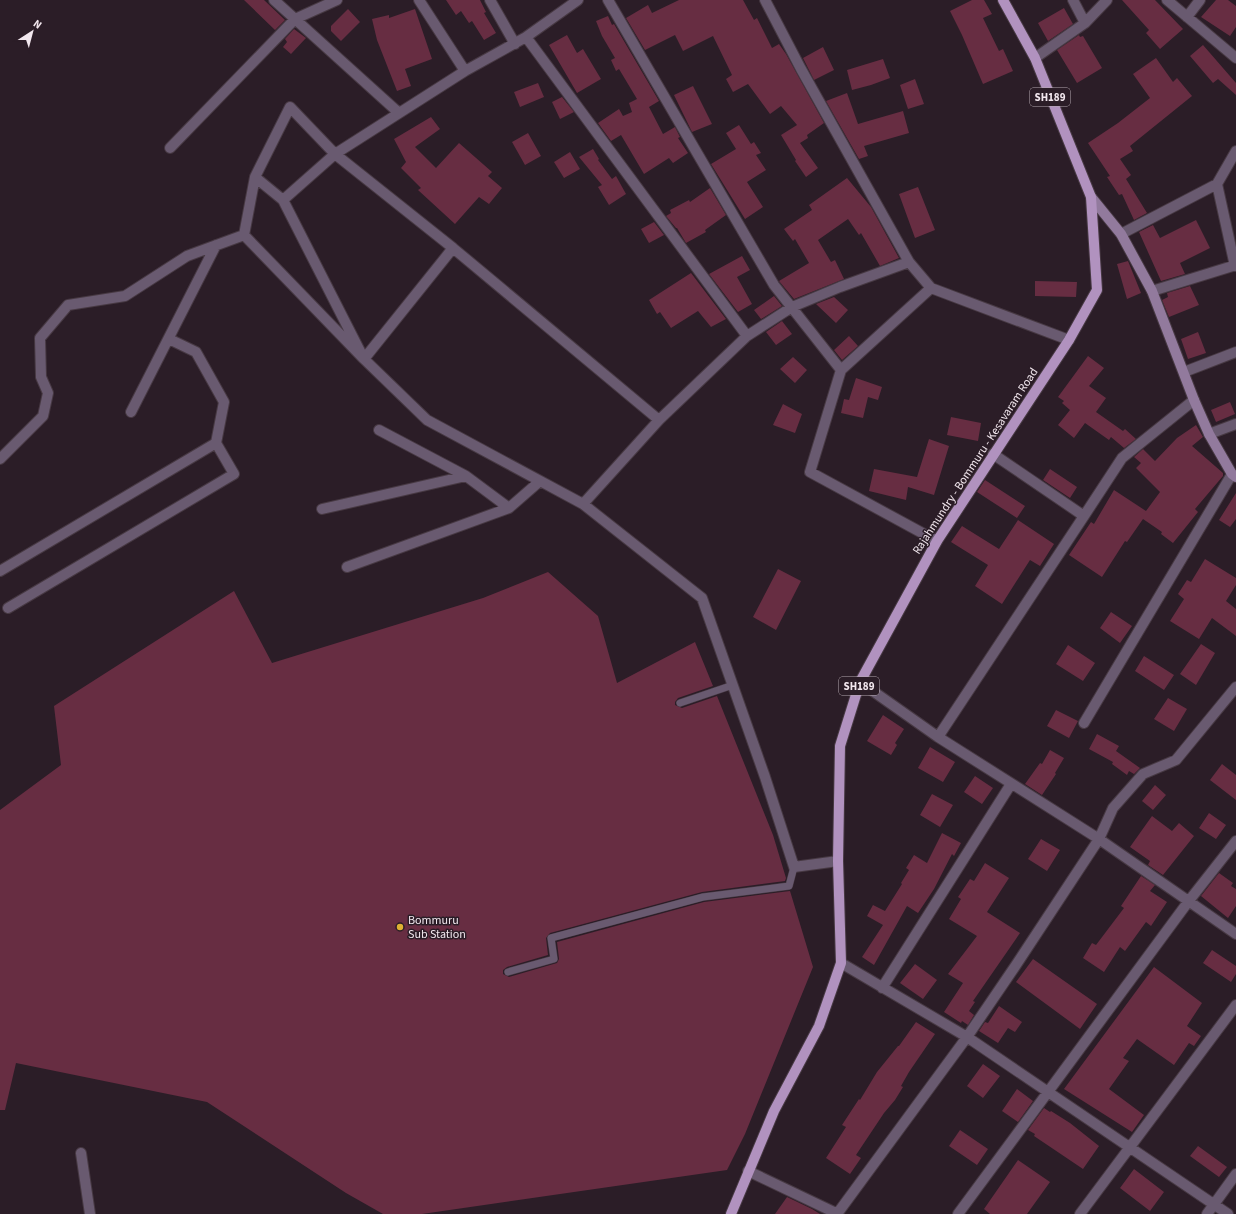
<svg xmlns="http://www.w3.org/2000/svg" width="1236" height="1214" font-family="'Source Sans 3',sans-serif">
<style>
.building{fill:#672d42}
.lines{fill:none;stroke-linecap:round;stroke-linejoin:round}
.lane-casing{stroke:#473943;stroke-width:8}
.street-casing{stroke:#473943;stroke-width:12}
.secondary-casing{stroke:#473943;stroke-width:12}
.primary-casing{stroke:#473943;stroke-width:12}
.lane{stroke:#695a70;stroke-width:7}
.street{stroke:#695a70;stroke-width:10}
.secondary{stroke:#927a9d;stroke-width:10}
.primary{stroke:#b192bf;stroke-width:10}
.poi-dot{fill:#deb133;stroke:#2b1d27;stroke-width:1.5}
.labels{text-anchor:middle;stroke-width:3;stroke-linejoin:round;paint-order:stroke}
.shield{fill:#2b1d27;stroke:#b6aab2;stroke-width:1}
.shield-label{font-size:11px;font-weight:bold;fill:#f2e7ee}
.street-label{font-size:12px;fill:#f2e7ee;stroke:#2b1d27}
.poi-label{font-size:12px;fill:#f2e7ee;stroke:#2b1d27;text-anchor:start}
</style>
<rect width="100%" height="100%" fill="#2b1d27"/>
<path class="building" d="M244,0H264L285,20L275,30Z
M446,0H480L486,12L484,13L496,33L484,40L472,21L469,23L461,11L456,15Z
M679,0H743L754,20L757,18L772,48L779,44L786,54L824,123L807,135L808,138L800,143L818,168L806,177L795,161L796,160L781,135L797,125L781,106L770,114L748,84L733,92L726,79L732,75L713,36L683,51L675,35L645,50L626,18L648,5L652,13Z
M972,0H984L992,14L983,18L999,51L1003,49L1013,71L983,84L962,35L950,11Z
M1122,0H1155L1183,29L1160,49L1146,33L1149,30Z
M1216,0H1228L1236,6V27L1230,36L1201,17Z
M1064,8L1073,24L1048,41L1038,23Z
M348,9L360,22L341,41L331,31V26Z
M415,9L432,59L405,69L411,86L397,91L377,40L372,19L389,15V18Z
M608,16L612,25L614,24L659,101L649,107L663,134L675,127L680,137L678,138L688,153L673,163L669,158L644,174L621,135L611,141L598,123L619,109L623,116L632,112L629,103L637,99L619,69L616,71L611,60L615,58L602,36L596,21Z
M294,29L306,38L291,54L283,47L287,42L285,39Z
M567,35L577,53L583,49L601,79L577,93L549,45Z
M1079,35L1080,37L1083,36L1102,68L1077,83L1057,50Z
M1203,45L1236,83V95L1218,79L1213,83L1190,56Z
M823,47L834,70L814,80L803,58Z
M1156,58L1173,82L1177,78L1192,96L1130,146L1133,151L1120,159L1131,175L1126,179L1147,213L1134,220L1122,194L1119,195L1107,177L1110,176L1088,143L1118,123L1150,98L1133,74Z
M883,59L890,78L871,85L852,90L847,70Z
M915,79L924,104L908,109L900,85Z
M538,83L544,97L520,107L514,92Z
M693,86L712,124L692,132L674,95Z
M847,93L858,124L903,111L909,133L864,146L868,156L859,159L826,101Z
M562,97L574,112L560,119L552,102Z
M431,117L440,129L415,147L436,168L459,143L492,172L488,176L502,188L489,204L479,197L455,224L418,190L421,188L401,168L406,162L394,139Z
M739,125L751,144L754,142L761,153L756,155L766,170L747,182L763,207L745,219L711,164L736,149L726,133Z
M528,133L541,156L525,165L512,142Z
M593,149L599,159L598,160L612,179L616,176L626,194L609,205L598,187L602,185L579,157Z
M570,152L580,169L564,178L554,162Z
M847,178L871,207L899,258L880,266L861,233L859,235L848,219L818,240L831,262L835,260L844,279L794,299L779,281L809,263L795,239L793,241L784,229L812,210L809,205Z
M918,187L935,230L915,238L899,194Z
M710,188L726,215L705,230L706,232L686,243L677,228H676L666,216L671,213L670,210L689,200L690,202Z
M1196,220L1210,248L1180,263L1185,274L1161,281L1139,232L1153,225L1160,238Z
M654,222L664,235L649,243L641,229Z
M742,256L750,270L737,277L752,304L738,312L709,274Z
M1128,261L1141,293L1127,299L1117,264Z
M691,273L726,319L711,327L698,311L671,328L660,312L657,314L649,300Z
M1035,281L1077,282L1076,297L1035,296Z
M1190,286L1199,305L1169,317L1162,300L1168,297L1167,293Z
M774,296L782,306L761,319L754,310Z
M834,297L848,310L836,323L816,304Z
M782,321L792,334L776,345L766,332Z
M1198,332L1206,353L1188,359L1181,339Z
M849,336L858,346L842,360L834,350Z
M1088,356L1104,368L1089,386L1106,398L1096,412L1123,431L1125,429L1136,439L1124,448L1111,437L1109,440L1085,423L1074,438L1058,425L1070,410L1062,403L1064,401L1058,397Z
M793,357L807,370L795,383L780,369Z
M856,378L882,387L878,400L868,397L863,418L841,413L844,399L849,400Z
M1230,402L1235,414L1216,422L1211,410Z
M783,404L802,414L795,433L773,425Z
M951,417L981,423L978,441L947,435Z
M1196,425L1203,437L1192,446L1223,473V476L1195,509L1198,512L1173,543L1161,534L1162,532L1143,519L1127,542L1125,541L1102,577L1069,555L1091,522L1094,524L1114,490L1146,511L1160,492L1136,468L1141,463L1134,457L1143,449L1155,461L1177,438Z
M929,439L949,446L934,495L908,487L906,500L869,491L874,469L917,477Z
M1050,469L1077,487L1070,498L1043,480Z
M985,480L1025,506L1017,518L977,492Z
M1236,493V519L1230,527L1219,520Z
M1018,520L1054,544L1040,566L1030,560L1002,604L975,586L988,565L951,542L962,526L999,549Z
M1205,559L1236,578V585L1226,601L1236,609V636L1212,618L1199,639L1170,621L1184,599L1178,594L1187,580L1191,582Z
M778,569L801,581L776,630L753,617Z
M548,572L598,616L617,683L695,642L713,686L678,698L675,702V705L682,708L717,696L773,835L786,878L785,881L702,892L550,933L546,938L548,955L507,967L503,970V974L509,977L557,963L559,959L557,942L704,902L790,891L813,967L745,1134L727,1170L422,1214H383L346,1193L207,1102L16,1063L5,1110H0V810L61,765L54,706L234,591L272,663L483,598Z
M1111,612L1132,626L1120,643L1100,628Z
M1201,644L1215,653L1196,685L1180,674Z
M1068,645L1095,663L1083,681L1056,664Z
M1144,656L1174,675L1164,690L1135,671Z
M1168,698L1187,709L1174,731L1154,719Z
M1056,710L1078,721L1069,738L1047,726Z
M883,715L904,729L895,743L897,745L891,755L867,741Z
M1097,734L1119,746L1116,751L1140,768L1134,774L1129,771L1127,775L1112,764L1113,762L1089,749Z
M930,747L955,762L943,782L918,768Z
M1050,750L1064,758L1055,773L1056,774L1042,795L1025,784L1040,763L1042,764Z
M1222,764L1236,775V800L1210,780Z
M975,776L993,788L982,804L964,792Z
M1155,785L1166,795L1153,810L1142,801Z
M932,794L953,805L940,827L920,815Z
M1209,813L1226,825L1216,839L1199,828Z
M1152,816L1172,831L1179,823L1194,836L1163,875L1148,865L1150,861L1130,847Z
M942,833L961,843L954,856L952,854L934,889L918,913L907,906L874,965L862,957L883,925L867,916L873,905L885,911L902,884L901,883L909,870L906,868L914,855L927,863Z
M1041,839L1060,850L1047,871L1028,859Z
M985,863L1009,878L987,912L1020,933L973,1001L975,1002L969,1011L974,1015L968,1025L962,1021L961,1023L944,1012L963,983L948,974L977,936L949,919L961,899L958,897L970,879L974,881Z
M1219,873L1233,883L1231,886L1236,889V906L1228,918L1201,896Z
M1141,876L1155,885L1150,891L1167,902L1151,926L1146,922L1125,951L1120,947L1104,972L1083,958L1092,943L1096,945L1124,908L1121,906Z
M1212,950L1236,966V974L1231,982L1203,963Z
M1033,959L1097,1004L1080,1029L1016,982Z
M915,964L937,980L923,999L900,983Z
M1154,967L1202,1003L1187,1026L1201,1036L1194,1046L1189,1043L1174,1065L1137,1039L1123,1058L1129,1061L1109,1089L1144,1115L1132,1132L1064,1089Z
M999,1006L1022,1022L1015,1032L1008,1028L998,1043L979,1031L985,1022L988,1023Z
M916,1022L935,1034L909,1072L901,1086L903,1087L895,1100L884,1113L856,1155L861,1158L850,1174L826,1158L846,1127L842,1125L859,1099L860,1100L877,1072L898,1046H899Z
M983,1064L1000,1076L983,1098L967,1086Z
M1017,1089L1033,1101L1018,1122L1002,1111Z
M1044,1108L1050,1112L1051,1111L1070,1123L1099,1146L1083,1169L1034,1136L1035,1134L1028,1130Z
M960,1130L988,1149L977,1165L949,1146Z
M1198,1146L1227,1167L1219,1177L1190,1156Z
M1018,1160L1050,1182L1027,1214H990L984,1209Z
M1134,1169L1164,1192L1150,1211L1120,1188Z
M787,1197L812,1209L820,1214H775Z"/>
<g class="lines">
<g class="lane-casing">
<path id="lane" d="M680,703L733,685
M508,972L554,959L551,938L703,897L789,886L794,867"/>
</g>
<g class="street-casing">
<path id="street" d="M274,0L399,113
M419,0L465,71
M490,0L515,44
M608,0L774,285L841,370
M765,0L801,69L909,262L931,288L1069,340
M1073,0L1085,23
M1167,0L1236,58
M1187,17L1200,0
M526,37L747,336L659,420L583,504
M1035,58L1085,23L1107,0
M170,148L295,19L337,0
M255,177L283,200L364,359L453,248
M1217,184L1235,266
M283,200L335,154L465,71L526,37L578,0
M1121,234L1217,184L1236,151
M244,235L255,177L290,107L335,154L453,248L659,420
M931,288L841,370L810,472L937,541
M1152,291L1236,265
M747,336L792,307L840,287L909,262
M1184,372L1236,352
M131,412L216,245
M379,430L466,476L509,508
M1209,434L1236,424
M993,454L1084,516L1122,458L1194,400
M0,459L43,416L48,393L41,377L40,338L68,305L125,296L187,256L244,235L364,359L427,420L583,504L702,598L765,777L794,867L838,861
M322,509L466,476
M347,567L509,508L540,481
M0,571L216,443L224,402L196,352L169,339
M8,608L234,474L216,443
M860,682L938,737L1099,839L1236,934
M1084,723L1232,474
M938,737L1084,516
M841,963L967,1037L1228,1214
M882,988L1011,784
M81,1153L90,1214
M748,1171L838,1214
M837,1214L967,1037L1016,965L1099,839L1113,808L1143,774L1176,760L1236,687
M958,1214L1188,902L1236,841
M1080,1214L1236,1005
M1207,1214L1236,1174"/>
</g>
<g class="secondary-casing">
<path id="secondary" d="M1091,197L1121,234L1152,291L1194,400L1209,434L1232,474L1236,477"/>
</g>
<g class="primary-casing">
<path id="primary" d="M731,1214L774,1111L819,1026L841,963L838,861L840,746L860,682L937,541L1069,340L1097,290L1091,197L1035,58L1003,0"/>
</g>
<use href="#lane" class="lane"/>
<use href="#street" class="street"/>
<use href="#secondary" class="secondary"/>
<use href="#primary" class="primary"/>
</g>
<circle class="poi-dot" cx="400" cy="927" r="4"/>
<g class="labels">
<g class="shield">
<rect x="1030" y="88" width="40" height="18" rx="3"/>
<rect x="839" y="677" width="40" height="18" rx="3"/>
</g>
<g class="shield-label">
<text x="1050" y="101">SH189</text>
<text x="859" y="690">SH189</text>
</g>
<g class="street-label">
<text transform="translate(975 461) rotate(-57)" y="4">Rajahmundry - Bommuru - Kesavaram Road</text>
</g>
<g class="poi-label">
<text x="408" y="924">Bommuru<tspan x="408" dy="14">Sub Station</tspan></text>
</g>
</g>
<g transform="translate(32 32) rotate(36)" stroke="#2b1d27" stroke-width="3" paint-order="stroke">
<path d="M0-3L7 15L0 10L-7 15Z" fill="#f2e7ee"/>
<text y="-6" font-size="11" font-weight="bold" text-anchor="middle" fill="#f2e7ee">N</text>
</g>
</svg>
